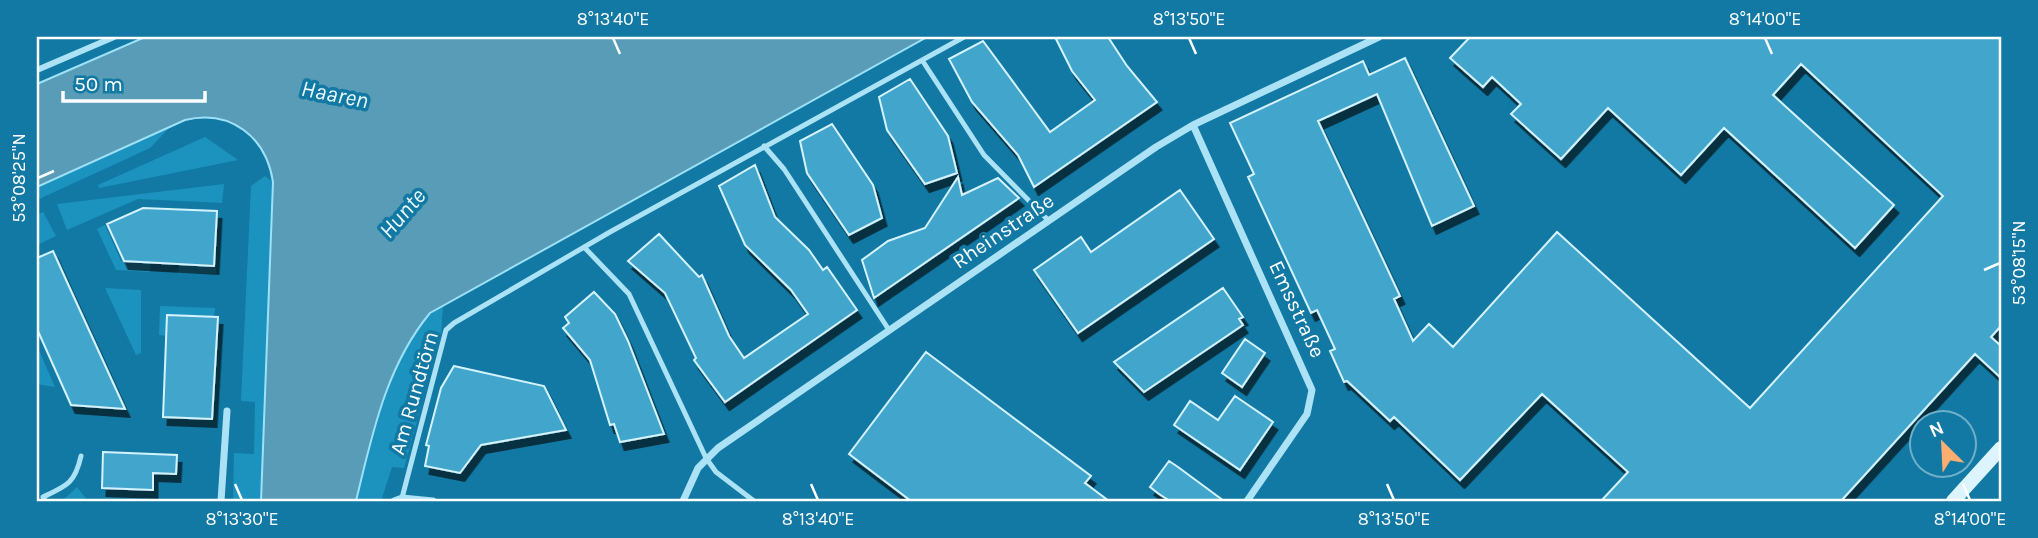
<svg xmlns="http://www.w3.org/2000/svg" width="2038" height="538" font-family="Karla,sans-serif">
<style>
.green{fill:#1c93be}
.water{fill:#589cb7;stroke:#9de1f9;stroke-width:2}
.building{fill:#43a6cc;stroke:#d4f3fe;stroke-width:2;filter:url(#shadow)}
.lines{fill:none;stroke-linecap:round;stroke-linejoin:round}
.service{stroke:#abe2f6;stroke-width:5}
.pedestrian{stroke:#abe2f6;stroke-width:6}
.minor{stroke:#abe2f6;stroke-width:7}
.secondary{stroke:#dcf4fe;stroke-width:14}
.ticks{fill:none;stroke:#fff;stroke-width:2.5}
.labels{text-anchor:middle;stroke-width:7;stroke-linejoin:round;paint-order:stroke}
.street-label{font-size:21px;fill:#fff;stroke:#1179a3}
.water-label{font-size:23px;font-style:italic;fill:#eaf9fe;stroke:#1179a3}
.neatline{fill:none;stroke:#fff;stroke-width:2.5}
.ticks-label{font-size:18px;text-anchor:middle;fill:#fff}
</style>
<defs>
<filter id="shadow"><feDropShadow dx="4.5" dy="8" stdDeviation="0" flood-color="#0009"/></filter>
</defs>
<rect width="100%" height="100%" fill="#1179a3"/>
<path class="green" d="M185,120L169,128L150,148L37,200V187Z
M205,137L238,160L99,188L98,185Z
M265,176L273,182L261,501H233L234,453L254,454L255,402L241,401L251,186Z
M224,184L222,203L138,199L67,230L57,204Z
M43,212L56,236L37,245V215Z
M105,225L121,261L150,263V272L116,270L97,229Z
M179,264L216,266V274L178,273Z
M105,288L141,290V353L136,355Z
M443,305L441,336L432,366L420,363L414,384L426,388L404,468L392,467L381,501H356C369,445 391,335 443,305Z
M160,306L215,308L214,316L167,315L166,336L159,335Z
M37,346L55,387L37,384Z
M77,487L88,501H62Z"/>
<path class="water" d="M145,37H927L430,313C386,366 372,435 356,501H261L273,182C266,137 231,109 185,120L37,187V84Z"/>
<path class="building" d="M1055,37H1108L1127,66L1157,102L1034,187L1018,155L972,102L949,59L983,41L1050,132L1095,100L1072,71Z
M1470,37H2001V326L1991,337L2001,346V378L1975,354L1841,501H1601L1628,472L1542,394L1460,480L1394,417L1390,421L1347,381L1344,382L1330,351L1335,349L1317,310L1311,313L1248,177L1254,174L1230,123L1363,61L1369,75L1405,58L1474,206L1432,226L1377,94L1318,121L1400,296L1394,299L1413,341L1429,324L1453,347L1557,232L1750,408L1943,196L1801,64L1773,95L1894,205L1855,248L1724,128L1681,175L1608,108L1561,159L1511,114L1521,104L1492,77L1483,87L1450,58Z
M910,79L948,136L957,173L925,184L887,130L879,97Z
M832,124L873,185L882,218L849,235L807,173L800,141Z
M755,165L775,217L809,250L823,270L827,267L857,310L725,402L694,360L696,358L665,293L628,261L659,234L699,277L702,275L729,336L744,358L808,314L791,290L745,245L719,186Z
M958,177L962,195L998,178L1019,198L874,298L862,260L888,241L925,228Z
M1180,190L1214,239L1078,333L1034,270L1081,237L1091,252Z
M143,208L217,211L214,266L124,261L107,224Z
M53,251L67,282L125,409L71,405L37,329V258Z
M1223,288L1243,317L1239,319L1243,325L1144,392L1114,362Z
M594,292L615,314L628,341L664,434L620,442L614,424L610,425L590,360L563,328L569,323L565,317Z
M167,315L218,317L212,419L163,417Z
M1245,339L1265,353L1242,387L1222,373Z
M926,352L1091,476L1085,483L1109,501H911L849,454Z
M454,366L544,386L566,430L481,445L460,473L425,466L429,446L426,445L441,388Z
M1235,396L1273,422L1240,470L1174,425L1190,401L1218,420Z
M103,452L177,455L176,474L153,473V490L102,488Z
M1169,461L1178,467L1224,501H1170L1159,494L1150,487Z"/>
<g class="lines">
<path class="service" d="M922,60L984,155L1049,221
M764,146L784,169L889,330
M584,247L629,294L706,458L716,472L754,501
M402,498L446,330L454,323L610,232L964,37
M45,501L43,497C67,486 75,483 81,456"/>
<path class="pedestrian" d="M37,70L114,37"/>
<path class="minor" d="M1193,125L1312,390L1307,414L1247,501
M221,501L227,411
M394,501L402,498L433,501
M683,501L698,468L718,448L1156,147L1193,125L1379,37"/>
<path class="secondary" d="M1953,501L2001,448"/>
</g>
<path class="ticks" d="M613,38L620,54M1189,38L1196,54M1765,38L1772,54M38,178L54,171M1984,270L2000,263M235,484L242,500M811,484L818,500M1387,484L1394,500M1963,484L1970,500"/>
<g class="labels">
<g class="street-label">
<text transform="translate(1003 231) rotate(-34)" y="7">Rheinstraße</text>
<text transform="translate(1297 309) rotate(65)" y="7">Emsstraße</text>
<text transform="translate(414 393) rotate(-74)" y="7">Am Rundtörn</text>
</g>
<g class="water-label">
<text transform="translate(335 94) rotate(11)" y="8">Haaren</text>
<text transform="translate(402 213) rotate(-49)" y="8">Hunte</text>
</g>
</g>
<rect width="2038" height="538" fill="none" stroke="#1179a3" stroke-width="77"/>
<g transform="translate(1943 444) rotate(336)"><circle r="33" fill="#1179a3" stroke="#70afc8" stroke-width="2"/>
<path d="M0-5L12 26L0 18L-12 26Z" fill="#ffae70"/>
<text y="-10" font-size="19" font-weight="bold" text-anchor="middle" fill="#ffffff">N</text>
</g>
<path d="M63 91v10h142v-10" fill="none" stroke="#ffffff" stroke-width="3.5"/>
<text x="74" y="91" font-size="21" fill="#ffffff" stroke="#1179a3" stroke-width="5" paint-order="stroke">50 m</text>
<rect x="38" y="38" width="1962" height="462" class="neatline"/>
<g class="ticks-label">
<text x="613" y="25">8°13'40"E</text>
<text x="1189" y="25">8°13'50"E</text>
<text x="1765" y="25">8°14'00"E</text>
<text transform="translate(19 178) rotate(-90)" y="6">53°08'25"N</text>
<text transform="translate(2019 263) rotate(-90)" y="6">53°08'15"N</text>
<text x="242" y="525">8°13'30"E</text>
<text x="818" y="525">8°13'40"E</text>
<text x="1394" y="525">8°13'50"E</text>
<text x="1970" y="525">8°14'00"E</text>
</g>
</svg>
